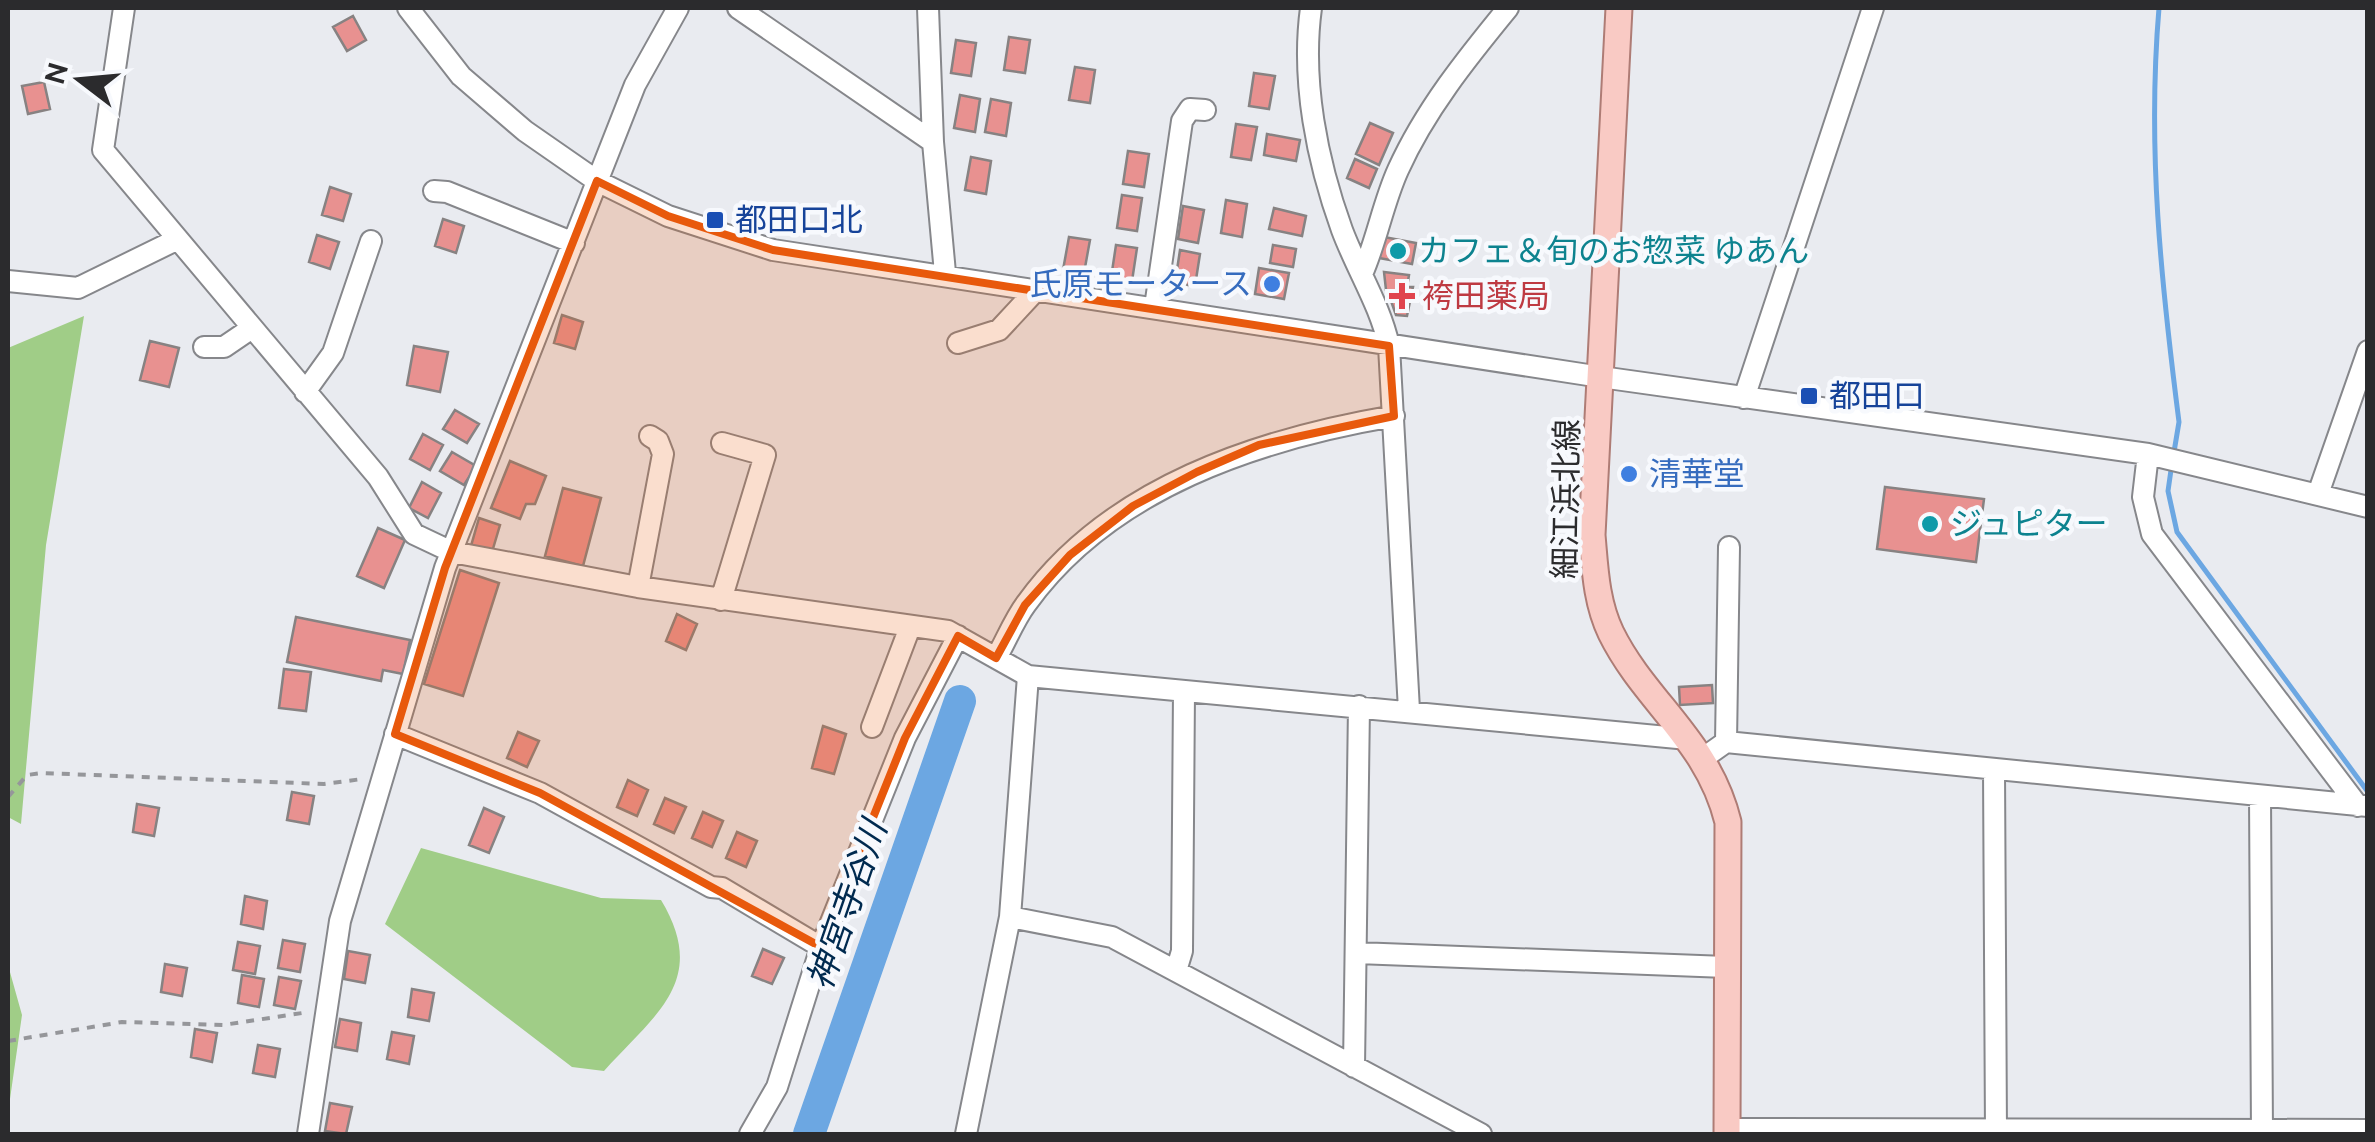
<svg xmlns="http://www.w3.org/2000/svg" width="2375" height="1142" font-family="Ubuntu,'Noto Sans JP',sans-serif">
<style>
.forest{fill:#a0cd87}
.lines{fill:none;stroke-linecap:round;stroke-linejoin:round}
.stream{stroke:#6ca7e2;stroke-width:5}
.river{stroke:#6ca7e2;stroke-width:32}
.building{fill:#e89190;stroke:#878282;stroke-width:2.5}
.minor-casing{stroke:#86878b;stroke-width:24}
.major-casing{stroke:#ae7c75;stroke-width:29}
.path{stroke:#95969a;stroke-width:4;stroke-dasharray:8 8;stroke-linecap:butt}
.minor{stroke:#fff;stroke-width:20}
.major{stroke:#f9cac4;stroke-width:25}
.marked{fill:#e8590c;fill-opacity:0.2;stroke:#e8590c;stroke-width:8;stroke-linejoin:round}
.transit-dot{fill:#1a4fb4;stroke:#f7f9fd;stroke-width:4}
.culture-dot{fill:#0f9aa8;stroke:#f7f9fd;stroke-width:4}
.shop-dot{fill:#3f7fe0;stroke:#f7f9fd;stroke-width:4}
.health-dot{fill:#e0444e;stroke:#f7f9fd;stroke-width:4}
.labels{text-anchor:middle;stroke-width:9;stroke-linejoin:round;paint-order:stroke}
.transit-label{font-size:32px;fill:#164399;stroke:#f7f9fd;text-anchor:start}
.culture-label{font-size:32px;fill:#0d838f;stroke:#f7f9fd;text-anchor:start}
.shop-label{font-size:32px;fill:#366cbe;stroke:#f7f9fd;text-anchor:end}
.health-label{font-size:32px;fill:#be3a42;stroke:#f7f9fd;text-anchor:start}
.street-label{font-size:32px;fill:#2b2b2d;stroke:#f7f9fd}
.water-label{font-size:35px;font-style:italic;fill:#002a4f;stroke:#f7f9fd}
</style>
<rect width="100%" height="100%" fill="#e9ebf0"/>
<path class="forest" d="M84,316L46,545L21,824L8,817V348Z
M421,848L601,898L661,900C710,981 654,1015 604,1071L572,1067L385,924Z
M8,965L22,1015L8,1113Z"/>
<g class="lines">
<path class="stream" d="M2159,8C2147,149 2161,281 2179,422L2174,452
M2172,463L2168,491L2177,532L2368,792"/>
<path class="river" d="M809,1134L960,701"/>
</g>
<path class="building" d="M353,16L366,40L347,51L333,27Z
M1009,37L1030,40L1025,73L1004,70Z
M956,40L976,43L971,76L951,73Z
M1075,67L1095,70L1090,103L1069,100Z
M1254,73L1275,76L1269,109L1249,106Z
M44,82L50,109L28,114L22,86Z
M960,95L980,99L975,132L954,128Z
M991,99L1011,103L1006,136L985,132Z
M1370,123L1393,133L1379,165L1356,154Z
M1236,124L1257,127L1251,160L1231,157Z
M1267,134L1300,140L1296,161L1264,155Z
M1128,151L1149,154L1144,187L1123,184Z
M971,157L991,161L986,194L965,190Z
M1355,159L1377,169L1369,188L1347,178Z
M330,187L351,194L343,221L322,215Z
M1122,195L1142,198L1137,231L1117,228Z
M1226,200L1247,204L1242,237L1221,233Z
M1183,206L1204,210L1198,243L1178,239Z
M1274,208L1306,216L1302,236L1269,229Z
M443,219L464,226L456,253L435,246Z
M317,235L339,242L330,269L309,262Z
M1069,237L1090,240L1084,273L1063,270Z
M1384,237L1416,243L1412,264L1379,258Z
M1116,245L1137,248L1132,281L1111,278Z
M1273,245L1296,249L1293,267L1270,263Z
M1180,250L1200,254L1195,286L1175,283Z
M1259,268L1289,273L1284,299L1255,294Z
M1384,272L1409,275L1407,287H1413L1407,316L1396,315L1391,301L1394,292L1386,290Z
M562,315L583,322L575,349L554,343Z
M150,341L179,348L169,387L140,380Z
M414,346L448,352L440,392L407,385Z
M455,410L479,424L467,443L443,429Z
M423,434L443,445L430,470L410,459Z
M452,452L476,466L464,485L440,471Z
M510,461L546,476L535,504H526L520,519L491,508Z
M422,482L441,493L428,518L409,508Z
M1885,487L1984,499L1976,562L1877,549Z
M563,488L601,498L583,566L545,556Z
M479,518L500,525L492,552L471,546Z
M378,528L405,540L384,588L357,576Z
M460,570L499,583L463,696L424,684Z
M677,614L697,624L686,650L666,641Z
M296,617L410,640L403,674L383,670L381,681L287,662Z
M284,669L311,672L306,711L279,708Z
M1712,685L1713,703L1680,705L1679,687Z
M823,726L846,734L834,774L812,768Z
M518,732L539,741L527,767L507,758Z
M628,780L648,790L637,816L617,807Z
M292,792L314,796L309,824L287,820Z
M665,798L686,807L674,833L654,824Z
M137,804L159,808L154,836L133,832Z
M484,808L504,817L489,853L469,845Z
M703,812L723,821L712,847L692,838Z
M737,832L757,841L746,867L726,858Z
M245,896L267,901L263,929L241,924Z
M283,940L305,944L300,972L278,968Z
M238,942L260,946L255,974L233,970Z
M763,949L784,958L772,984L752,976Z
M348,951L370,955L365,983L344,979Z
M165,964L187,968L182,996L161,992Z
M242,975L264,979L259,1007L238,1003Z
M279,977L301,981L295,1009L274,1005Z
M412,989L434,993L429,1021L408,1017Z
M340,1019L361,1023L357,1051L335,1047Z
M195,1029L217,1033L212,1062L191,1057Z
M392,1032L414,1036L409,1064L387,1059Z
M258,1045L280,1049L275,1077L253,1073Z
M330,1103L352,1107L346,1134L325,1131Z"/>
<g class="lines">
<g class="minor-casing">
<path id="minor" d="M124,8L103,150L378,477L414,534L452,552L638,587L948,631L1028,676L1688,739
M408,8L461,76L525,131L597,181L668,216L773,250L1601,377L2148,454L2368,507
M738,8L933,142
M928,8L933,142L945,273
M1311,8C1301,81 1317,161 1342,230C1357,270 1380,305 1389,346L1409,710
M434,191L447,192L574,243
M1362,274C1377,240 1383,203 1398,170C1425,110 1467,58 1508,8
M8,281L78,288L176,240
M1155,307L1182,121L1190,109L1205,110
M958,343L999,330L1038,288
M204,347H224L252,328
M305,392L333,353L371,241
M1744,398L1873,8
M2148,454L2143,497L2152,534L2358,806
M2318,494L2368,351
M638,587L663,454L658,441L650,436
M721,600L765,455L722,443
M996,658C1006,641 1014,620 1026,604C1110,487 1259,439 1394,416
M872,727L910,627
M395,734L540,793L711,887L722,888L821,947
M1726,742L1729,547
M1702,759L1726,742L2368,806
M1994,769L1996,1134
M2260,796L2262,1134
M1010,917L1112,937L1481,1134
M1357,953L1726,967
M1176,971L1182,951L1184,691
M1354,1067L1359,706
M1727,1129L2368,1130
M308,1134L340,921L445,568L635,85L678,8
M750,1134L777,1087L821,947L905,738L958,636
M966,1134L1010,917L1028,676"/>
</g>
<g class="major-casing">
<path id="major" d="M1619,8L1592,535C1595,568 1596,602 1611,633C1645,702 1708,740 1728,822L1727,1134"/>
</g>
<path class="path" d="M8,797L27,775L42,773L324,784L362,779
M8,1041L122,1022L223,1025L309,1012"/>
<use href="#minor" class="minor"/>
<use href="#major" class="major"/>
</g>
<path class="marked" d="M597,181L668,216L773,250L1389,346L1394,416L1259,445L1197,472L1133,506L1070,555L1025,605L996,658L958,636L905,738L821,947L540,793L395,734L445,568Z"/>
<g class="transit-dot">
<rect x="705" y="210" width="20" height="20" rx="5"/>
<rect x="1799" y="386" width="20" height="20" rx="5"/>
</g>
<g class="culture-dot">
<circle cx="1398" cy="251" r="10"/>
<circle cx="1930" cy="524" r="10"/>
</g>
<g class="shop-dot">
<circle cx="1272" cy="284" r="10"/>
<circle cx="1629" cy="474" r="10"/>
</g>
<path class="health-dot" d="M1397 281h10v10h10v10h-10v10h-10v-10h-10v-10h10z"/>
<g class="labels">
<g class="transit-label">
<text x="735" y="231">都田口北</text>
<text x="1829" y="407">都田口</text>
</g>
<g class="culture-label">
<text x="1418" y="262">カフェ＆旬のお惣菜 ゆあん</text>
<text x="1950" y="535">ジュピター</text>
</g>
<g class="shop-label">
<text x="1252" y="295">氏原モータース</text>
<text x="1649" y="485" text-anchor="start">清華堂</text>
</g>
<g class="health-label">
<text x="1422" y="307">袴田薬局</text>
</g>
<g class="street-label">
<text transform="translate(1566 499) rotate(-89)" y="11">細江浜北線</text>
</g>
<g class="water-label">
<text transform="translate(847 905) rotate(-71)" y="12">神宮寺谷川</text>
</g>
</g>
<rect width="2375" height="1142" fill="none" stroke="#2b2b2d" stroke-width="20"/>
<g transform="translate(80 80) rotate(286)" stroke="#f7f9fd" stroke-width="8" paint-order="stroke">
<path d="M0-8L18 38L0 25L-18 38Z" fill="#2b2b2d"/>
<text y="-15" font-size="28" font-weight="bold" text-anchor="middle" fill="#2b2b2d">N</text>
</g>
</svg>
